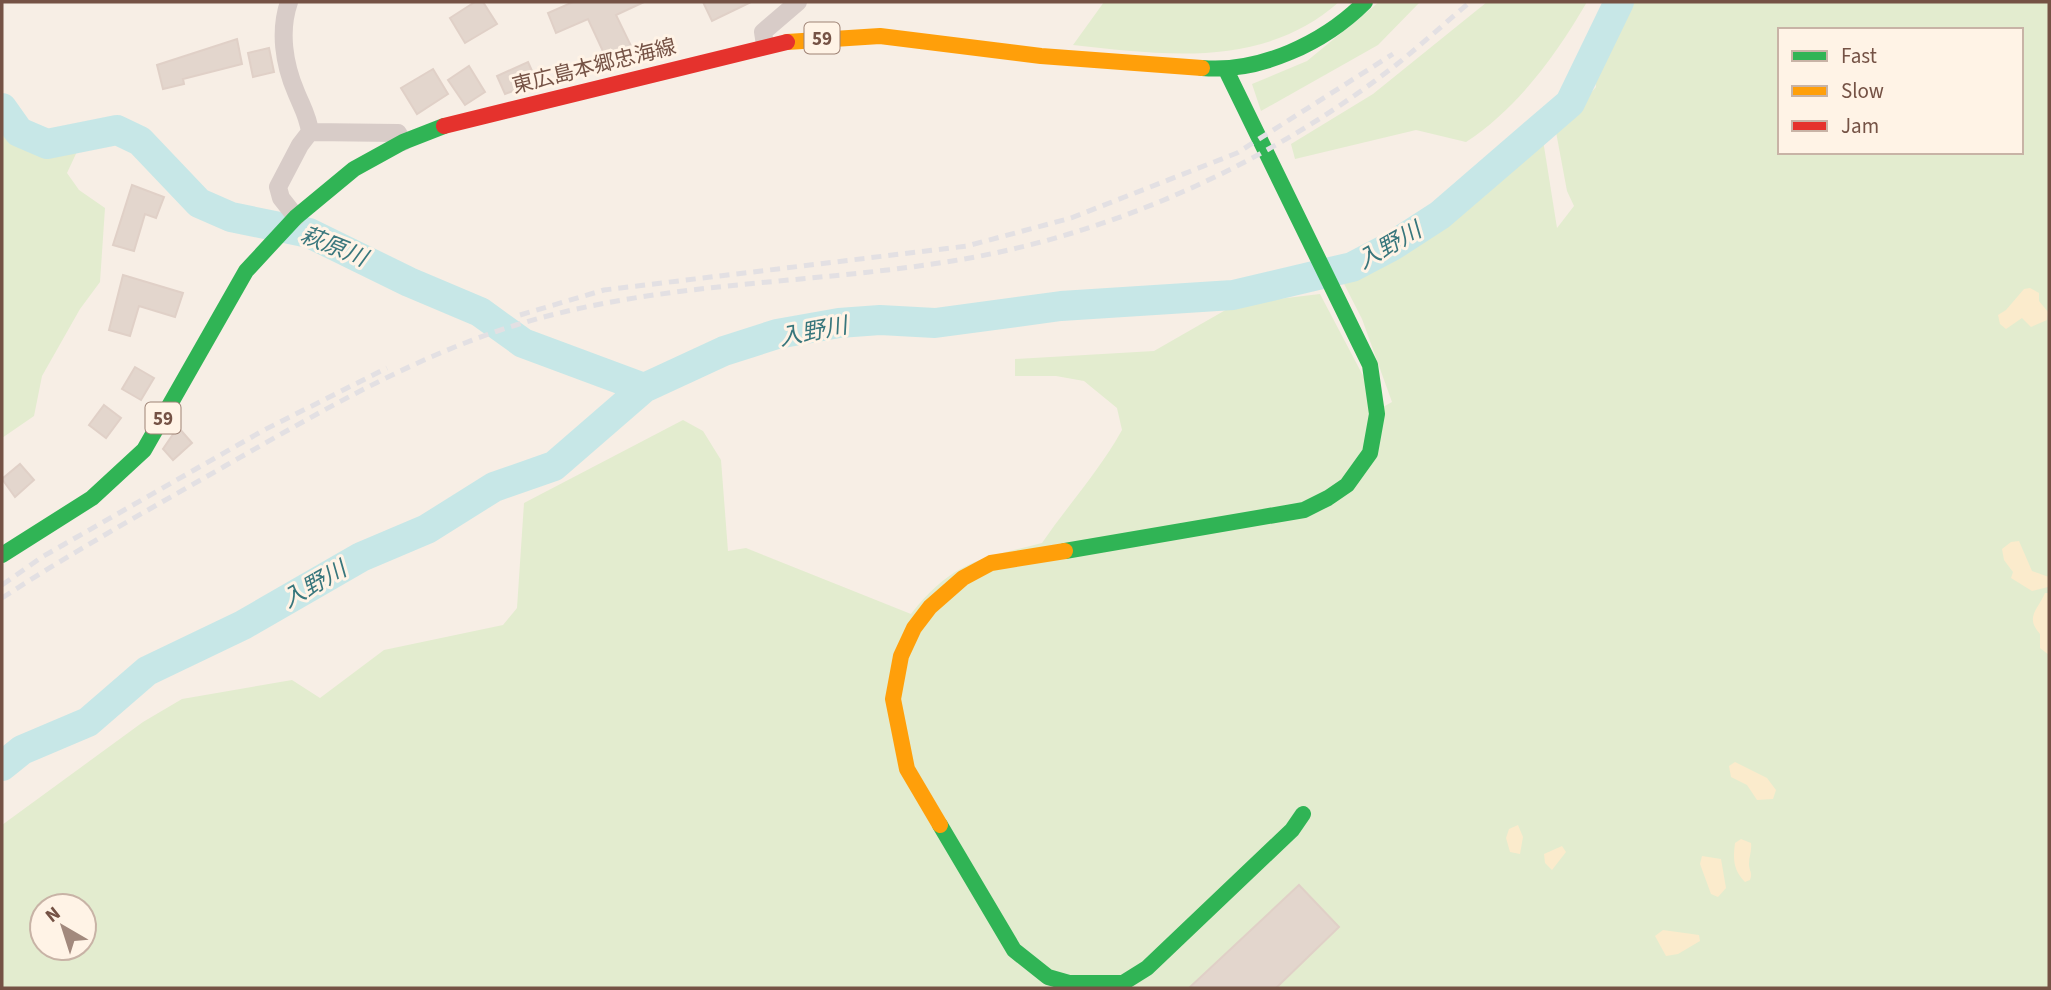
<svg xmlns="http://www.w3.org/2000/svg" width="2051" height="990" font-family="'Source Sans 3','Noto Sans JP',sans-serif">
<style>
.green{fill:#e3eccf;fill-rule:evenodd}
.sand{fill:#fbebcc}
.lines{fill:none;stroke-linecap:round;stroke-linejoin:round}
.river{stroke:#c7e7e7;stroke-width:30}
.building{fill:#e3d6cd;stroke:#e0d0c7;stroke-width:2}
.street{stroke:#d8ccc8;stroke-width:18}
.fast{stroke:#30b455;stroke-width:16}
.slow{stroke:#ff9f0a;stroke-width:16}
.jam{stroke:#e5322d;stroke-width:16}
.rail{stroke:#e3e0e3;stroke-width:5;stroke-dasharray:10 7;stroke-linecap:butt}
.labels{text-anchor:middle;stroke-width:6;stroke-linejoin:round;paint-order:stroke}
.shield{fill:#fff3e6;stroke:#9e8275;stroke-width:2}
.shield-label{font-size:19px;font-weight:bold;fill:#755245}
.street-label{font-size:21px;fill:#755245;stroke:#fff3e6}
.water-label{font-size:23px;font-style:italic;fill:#38767c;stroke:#fff3e6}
</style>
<rect width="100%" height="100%" fill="#f7eee5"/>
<path class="green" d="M1104,2H1339C1263,69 1165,55 1073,45Z
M1379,2H1420L1378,45L1261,111L1252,84L1307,61Z
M1487,2H1587C1556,55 1518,108 1466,142L1416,130L1295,159L1291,144L1373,94Z
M1625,2H2049V988H2V825L143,722L182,699L292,680L320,698L384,650L503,625L517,608L524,503L683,420L703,431L721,460L728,551L746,548L911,614C953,561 980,559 1042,543C1068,505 1100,470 1122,430L1117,408L1084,381L1056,376H1015V359L1154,351L1236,304L1320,294L1369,387L1372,413L1392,402L1362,319L1341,278L1420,243L1543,140L1557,228L1574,206L1567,191L1556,132L1596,87C1590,51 1606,30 1625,2ZM1780,30H2021V152H1780ZM42,906H84V948H42Z
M2,115C25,149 42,148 81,143L67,173L79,190L105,208L100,282L80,309L42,376L34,416L2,438Z"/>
<path class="sand" d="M2030,288L2039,293V301L2048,312L2047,320L2031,327L2022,318L2006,329L2000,324L1998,315L2006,310L2024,289Z
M2019,541L2032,571L2049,577L2048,587L2032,591L2011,578L2013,572L2004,560L2002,549L2011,542Z
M2045,593H2049V655L2040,648V634C2025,617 2037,611 2045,593Z
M1735,762L1767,778L1776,790L1773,799L1757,800L1747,785L1731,777L1729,766Z
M1518,825L1523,837L1520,854L1510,852L1506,838L1509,829Z
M1741,839L1751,843C1752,851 1749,856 1749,864C1749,871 1753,872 1750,880L1745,882C1733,870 1733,859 1735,843Z
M1562,846L1566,852L1552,870L1545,863L1544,854Z
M1702,856L1721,859L1726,888L1718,897L1711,894L1700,864Z
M1663,930L1699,935L1700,941L1678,954L1666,956L1655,936Z"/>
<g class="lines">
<path class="river" d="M2,108L19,132L47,144L117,130L140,141L199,203L231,217L309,233L409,282L480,312L523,343L644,388
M2,766L22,750L88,722L147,671L243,625L361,557L427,529L494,487L554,466L644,388L724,351L777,334L839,323L880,320L935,323L1061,306L1233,295L1352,267L1392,246L1440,215L1570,103L1619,2"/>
</g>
<path class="building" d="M475,2H483L497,24L465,43L450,18Z
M573,2H644L616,15L632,48L607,60L588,19L556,33L548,13Z
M703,2H751L712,21Z
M237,39L242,64L183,79L184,84L163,89L157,65Z
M269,48L274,72L253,77L248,53Z
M528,62L537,82L505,94L497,76Z
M469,66L485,92L465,105L448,80Z
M433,69L448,94L417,114L401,88Z
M132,185L164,197L156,218L145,214L134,251L113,245Z
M123,275L183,293L175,317L139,306L130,336L109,330Z
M135,367L154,378L141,400L122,389Z
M104,405L121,418L106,438L89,425Z
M178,427L192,443L173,460L163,449Z
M20,464L34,480L15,497L2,479Z
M1299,885L1339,927L1276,988H1189Z"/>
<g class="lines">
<path class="street" d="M289,2C279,31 284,64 296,92C302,107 308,116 310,132L300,145L278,187L281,198L296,217
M765,45L763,32L798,2
M310,132L398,133L403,142"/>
<path class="fast" d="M1202,68C1260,73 1324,43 1365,2
M1065,551L1304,510L1328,498L1347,485L1370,453L1377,414L1370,365L1226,70
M2,555L92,498L144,450L246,271L296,217L354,169L403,142L444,126
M940,825L1014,950L1048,977L1069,983H1123L1147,968L1292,830L1303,814"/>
<path class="slow" d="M787,42L880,36L1041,56L1202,68
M940,825L907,769L893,699L901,656L914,628L930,607L963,578L991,563L1065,551"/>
<path class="jam" d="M444,126L787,42"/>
<path class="rail" d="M520,315L604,290L967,246L1071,218L1237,153L1393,54
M2,585L42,557L264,430L387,368
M2,598C74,551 150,509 225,466C318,413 413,357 516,325C661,280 815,285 964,259C1119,232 1272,161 1396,65C1421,45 1445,23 1470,2"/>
</g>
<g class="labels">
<g class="shield">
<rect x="804.5" y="22.5" width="35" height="31" rx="5"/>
<rect x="145.5" y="402.5" width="35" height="31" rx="5"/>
</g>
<g class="shield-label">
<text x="822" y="45">59</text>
<text x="163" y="425">59</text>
</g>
<g class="street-label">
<text transform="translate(594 66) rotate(-14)" y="7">東広島本郷忠海線</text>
</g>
<g class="water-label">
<text transform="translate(1389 245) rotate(-30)" y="8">入野川</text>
<text transform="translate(334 246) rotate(22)" y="8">萩原川</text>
<text transform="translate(813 331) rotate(-11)" y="8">入野川</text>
<text transform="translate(314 584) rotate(-30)" y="8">入野川</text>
</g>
</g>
<rect width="2051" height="990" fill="none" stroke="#755245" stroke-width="7"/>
<rect x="1778" y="28" width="245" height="126" fill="#fff3e6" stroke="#c8b3a6" stroke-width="2"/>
<rect x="1792" y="51" width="35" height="10" fill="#30b455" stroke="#c8b3a6" stroke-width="2"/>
<text x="1841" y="63" font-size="21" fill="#755245">Fast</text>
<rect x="1792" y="86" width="35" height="10" fill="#ff9f0a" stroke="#c8b3a6" stroke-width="2"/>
<text x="1841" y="98" font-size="21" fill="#755245">Slow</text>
<rect x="1792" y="121" width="35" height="10" fill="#e5322d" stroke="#c8b3a6" stroke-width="2"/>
<text x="1841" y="133" font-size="21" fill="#755245">Jam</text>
<g transform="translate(63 927) rotate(321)"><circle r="33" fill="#fff3e6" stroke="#c8b3a6" stroke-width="2"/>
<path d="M0-5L12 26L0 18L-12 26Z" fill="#a2897d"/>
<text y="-10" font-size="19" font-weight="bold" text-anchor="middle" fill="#755245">N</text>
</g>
</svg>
